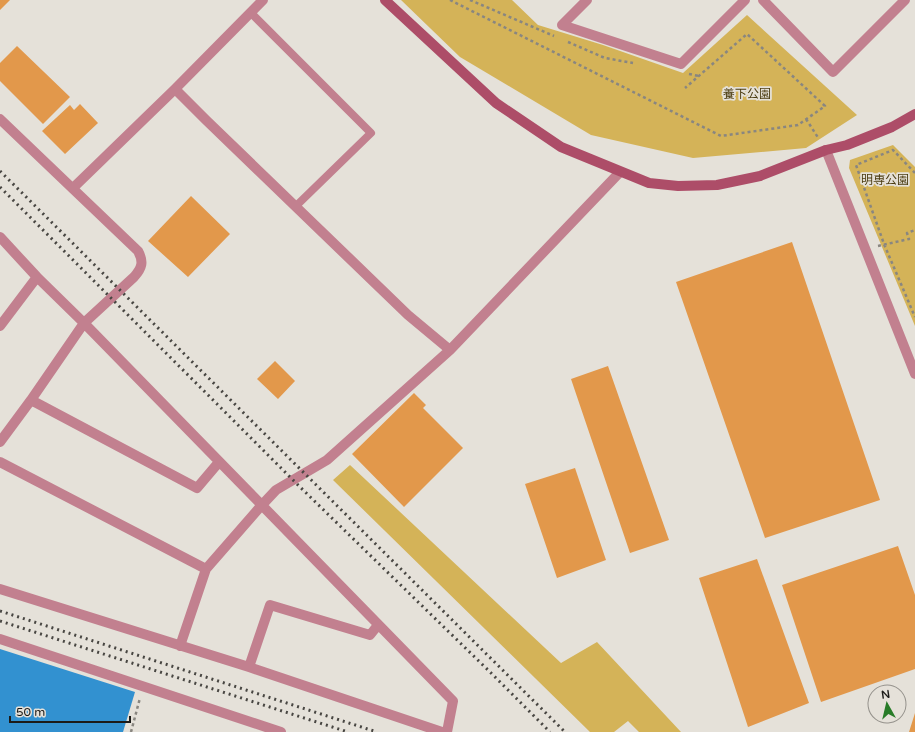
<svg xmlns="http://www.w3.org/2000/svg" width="915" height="732" font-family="'Varela Round','Noto Sans JP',sans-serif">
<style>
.green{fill:#d4b358}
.water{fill:#3291d0}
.building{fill:#e2984b}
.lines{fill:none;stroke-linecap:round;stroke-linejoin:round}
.path{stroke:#898680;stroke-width:2.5;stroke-dasharray:3 3;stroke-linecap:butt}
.lane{stroke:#c2808f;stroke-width:8}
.street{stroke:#c2808f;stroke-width:10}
.secondary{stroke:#ad4d68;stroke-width:10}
.rail{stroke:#484642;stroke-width:3;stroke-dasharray:2 4;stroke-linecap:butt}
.labels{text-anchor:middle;stroke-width:3.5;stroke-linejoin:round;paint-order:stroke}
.park-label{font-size:12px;fill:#4b3c11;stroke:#e5e1d9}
</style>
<rect width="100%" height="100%" fill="#e5e1d9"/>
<path class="green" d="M401,0H512L538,25L603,45L683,73L747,15L857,115L806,148L693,158L591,135L460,57Z
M893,145L915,167V326L849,168L850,160Z
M350,465L561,663L597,642L681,732H639L628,721L614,732H590L333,480Z"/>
<path class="water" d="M0,649L135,692L123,732H0Z"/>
<path class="building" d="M0,0H10L0,10Z
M17,46L70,97L43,124L0,81V63Z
M80,104L98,123L65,154L42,131L70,105L74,110Z
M191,196L230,234L188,277L148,241Z
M792,242L880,500L765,538L676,282Z
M275,361L295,381L278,399L257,379Z
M608,366L669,540L630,553L571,379Z
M414,393L426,405L423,408L463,448L404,507L352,454Z
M575,468L606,560L557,578L525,484Z
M898,546L915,595V669L821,702L782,585Z
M757,559L809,703L748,727L699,578Z
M915,713V732H909Z"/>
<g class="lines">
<path class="path" d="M450,0L721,136L798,125L825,106L747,34L685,88
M470,0L554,36
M568,42L605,58L633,63
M689,74L699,76
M806,119L819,139
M915,173L893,150L856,165L884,244L915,317
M878,246L909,239L907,233L915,230
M131,732L140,698"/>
<path class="lane" d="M251,13L371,133L296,206"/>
<path class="street" d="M587,0L562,25L681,64L745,0
M763,0L833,72L905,0
M175,89L206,120L408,315L450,350
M0,119L138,251C144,262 142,268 134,277L84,323L31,400L0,442
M826,150L915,374
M73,188L175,89L263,0
M0,237L37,277L84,323L453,701L447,732
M0,326L37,277
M31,400L197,488L219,462
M0,462L206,569
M0,589L249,667L442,732
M0,639L281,732
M180,646L206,569L261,506L276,490L327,460L450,350L620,172
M249,667L270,605L370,635L378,625"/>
<path class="secondary" d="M385,0L496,103L561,147L649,183L678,186L717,185L760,176L826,150L847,145L892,127L915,114"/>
<path class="rail" d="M0,171L565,732
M0,187L299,486L488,670L550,732
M0,611L377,732
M0,621L348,732"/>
</g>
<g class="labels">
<g class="park-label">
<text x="747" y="98">養下公園</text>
<text x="885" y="184">明専公園</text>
</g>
</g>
<g transform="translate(887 704) rotate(352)"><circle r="19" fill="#e5e1d9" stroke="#95928c"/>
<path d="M0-3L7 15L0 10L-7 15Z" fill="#287c28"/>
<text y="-6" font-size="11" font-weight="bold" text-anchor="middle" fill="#1c1b18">N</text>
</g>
<path d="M10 716v6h120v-6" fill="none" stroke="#1c1b18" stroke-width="2"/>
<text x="16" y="716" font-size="12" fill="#1c1b18" stroke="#e5e1d9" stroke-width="3" paint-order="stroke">50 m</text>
</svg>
